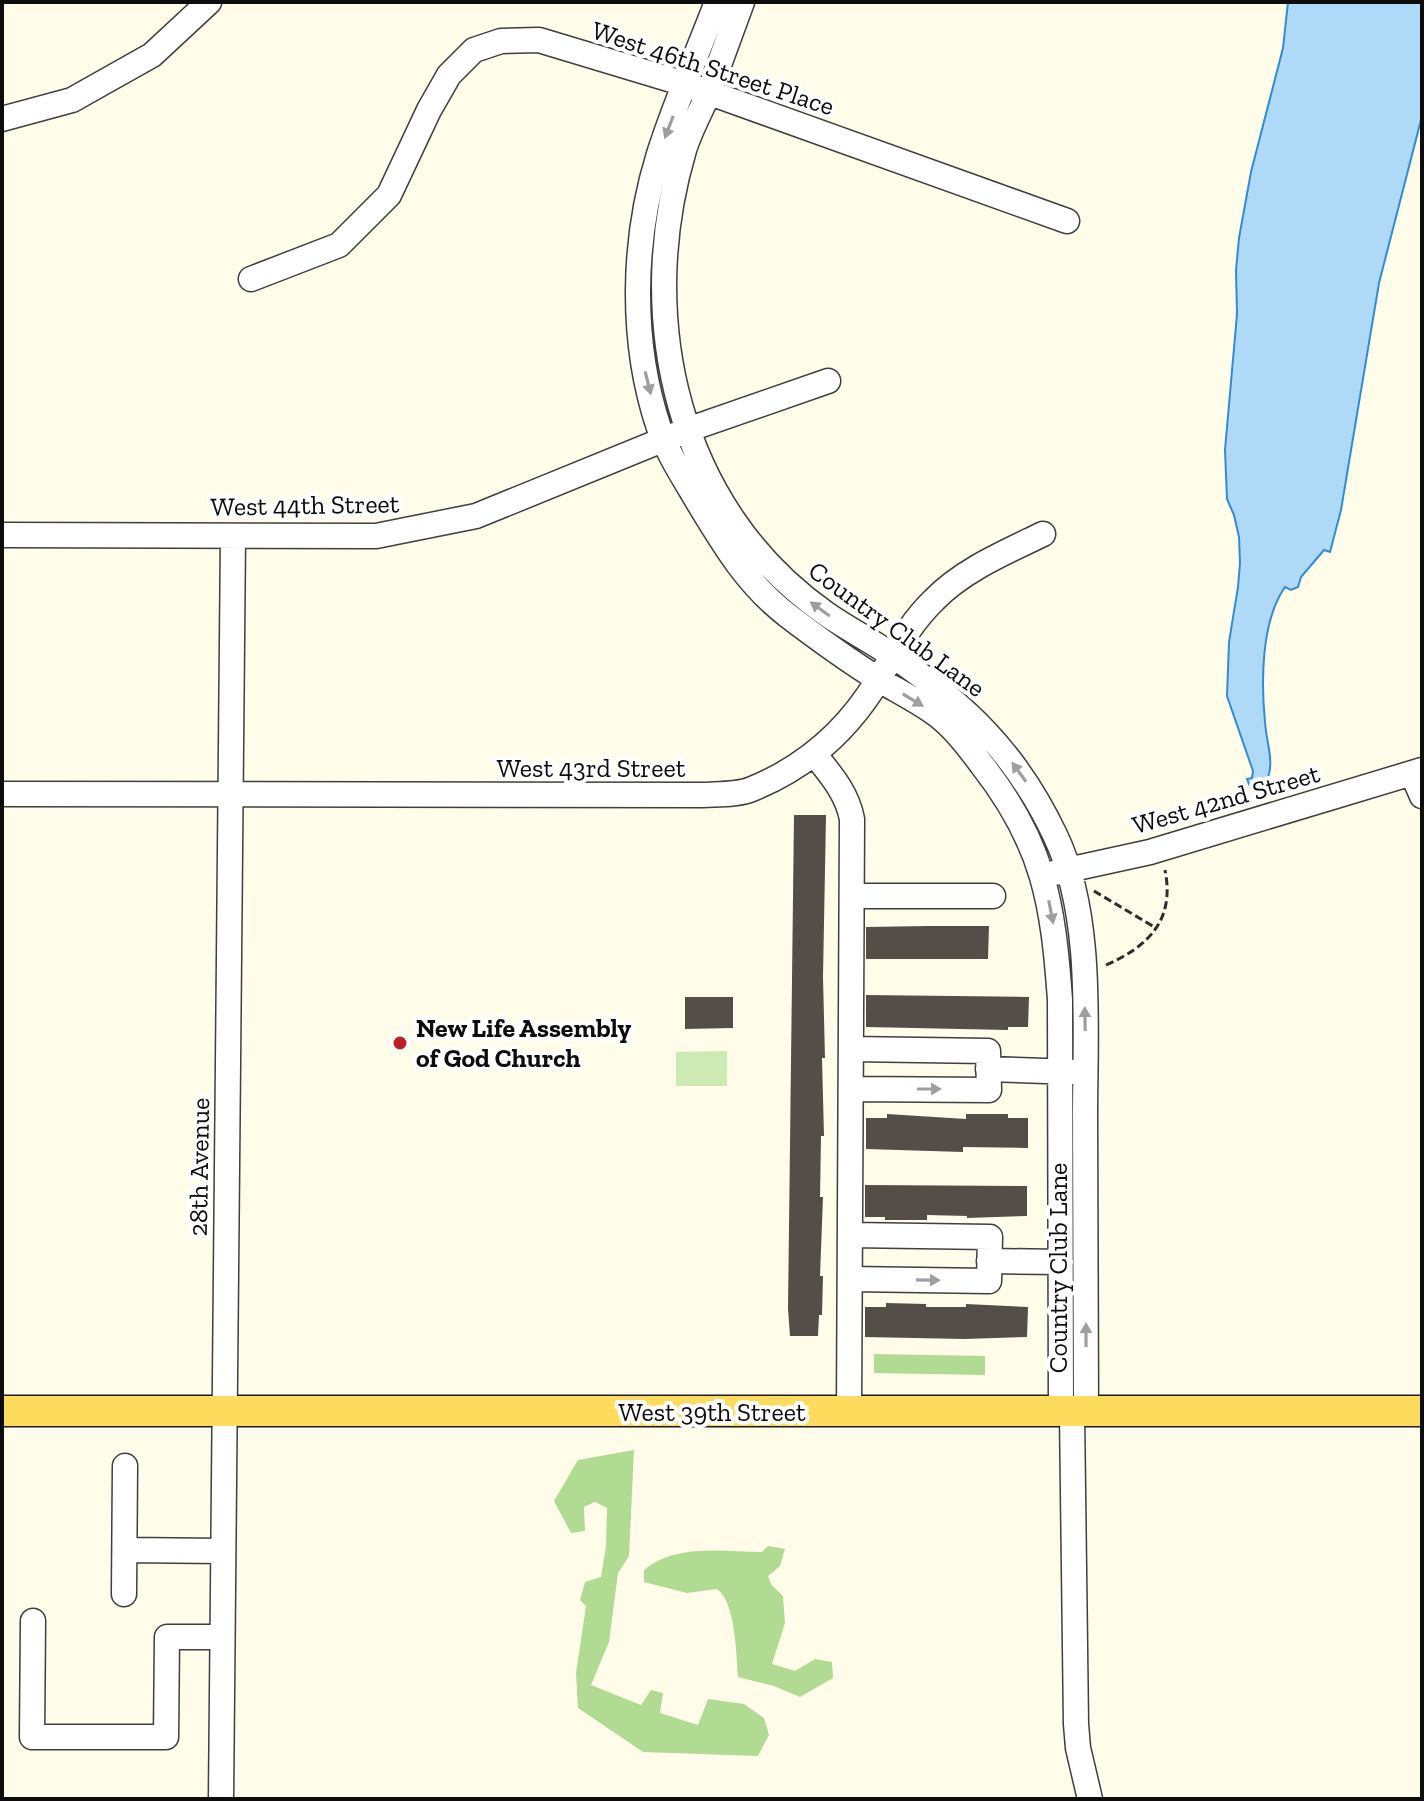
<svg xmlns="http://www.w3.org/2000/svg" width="1424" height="1801" font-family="'Zilla Slab',serif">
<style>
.green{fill:#ceeab4}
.forest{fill:#b1db92}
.water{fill:#aedaf8;stroke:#338cd1;stroke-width:2}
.building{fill:#554d48}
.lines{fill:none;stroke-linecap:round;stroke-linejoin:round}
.minor-casing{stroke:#3f3f3f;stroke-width:27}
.major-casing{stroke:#1d1d1d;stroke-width:33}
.path{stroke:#2e2e2e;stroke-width:3;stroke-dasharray:8 4;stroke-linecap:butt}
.minor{stroke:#fff;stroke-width:24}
.major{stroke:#fddb5d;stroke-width:30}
.oneway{fill:#9e9e9e}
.poi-dot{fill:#bf2023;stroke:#fff;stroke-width:3}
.labels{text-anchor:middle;stroke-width:8;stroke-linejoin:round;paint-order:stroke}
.street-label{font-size:26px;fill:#0c0c0c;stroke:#fff}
.poi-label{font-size:26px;font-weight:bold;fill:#0c0c0c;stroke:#fff;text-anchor:start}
</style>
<rect width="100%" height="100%" fill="#fffcea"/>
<path class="green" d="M727,1051V1086H676V1052Z"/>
<path class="forest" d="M874,1354L985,1356V1375L874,1373Z
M634,1450L629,1556L618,1573L609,1642L591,1685L641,1705L651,1690L663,1693L660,1713L698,1725L708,1699L744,1704L764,1718L769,1735L758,1756L643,1752L578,1708L576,1673L586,1606L580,1600L585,1582L601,1577L606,1546L607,1508L595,1502L584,1507L585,1531L571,1533L554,1501L578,1460Z
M768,1546L785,1549L780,1566L768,1576L771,1584L783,1596L785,1623L772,1664L795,1671L815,1659L832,1662L833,1678L800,1697L774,1686L738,1677C736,1654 736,1603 717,1589L687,1593L644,1582V1570C677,1543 722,1552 762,1552Z"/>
<path class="water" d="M1288,2H1422V116L1379,283L1341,510L1330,552L1324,550L1301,577L1298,587L1291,590L1285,587C1261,621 1261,682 1265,722C1267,749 1277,764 1263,789H1251L1247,779L1252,778L1253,771L1227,696L1229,642L1238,587L1240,563L1239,537L1234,515L1227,499L1225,450L1237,314L1236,270L1239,238L1251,172L1283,48Z"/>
<path class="building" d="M794,815H826L823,977L825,1058H822L824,1136H821L820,1197H823L820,1276H823L822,1315H819L818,1336H790L788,1309Z
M928,926H989L988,959H866V927Z
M866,995L1029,997L1028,1027H1008V1030L866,1027Z
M685,997H733V1028L685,1029Z
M887,1114L966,1119V1114H1008V1118H1028V1148L963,1147V1152L866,1149V1118H887Z
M865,1185L1027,1186V1216L967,1218V1216L927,1215V1220H885V1217H865Z
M886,1303L926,1304V1307H966V1304L1028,1307L1027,1337L964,1339L865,1337V1307H886Z"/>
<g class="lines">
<g class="minor-casing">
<path id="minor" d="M717,2C698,52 675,103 659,154C632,240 630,342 659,428C668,454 684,478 698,502C724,545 747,584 787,615C817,638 849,661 881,681C898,691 916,700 933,712C952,725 968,746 982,765C1044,844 1053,903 1060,1000L1061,1413
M742,2C731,32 720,62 709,92C701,111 690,130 684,150C634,318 677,509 825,613C846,628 870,640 892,655C967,706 1016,753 1055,835C1094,915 1085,1031 1085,1118C1086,1216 1086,1314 1086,1413
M2,119L72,100L152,55L209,2
M251,279L339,245L389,195L429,110L449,75L474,50L501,41L539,40L685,84L1067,221
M2,535L376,536L476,516L687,430L828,381
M815,755C831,775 847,793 852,819L849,1412
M1412,773L1422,796
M2,794L703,795C718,794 738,795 752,789C806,767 848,730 878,680C895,652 910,623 934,600C963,570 1006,552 1043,534
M1054,873L1150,852L1422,770
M852,896H993
M988,1069L1075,1072
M851,1089L989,1090L988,1051L851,1049
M989,1261L1061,1262
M850,1279L989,1281L990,1237L850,1235
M1072,1413L1076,1724L1078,1748L1090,1799
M125,1550L223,1551
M124,1594L125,1466
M33,1621L32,1737H166L167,1637H222
M221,1799L233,536"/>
</g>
<g class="major-casing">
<path id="major" d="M2,1411H1422"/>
</g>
<path class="path" d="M1094,891L1156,928
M1106,965C1149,946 1175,920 1165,870"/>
<use href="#minor" class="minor"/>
<use href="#major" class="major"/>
</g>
<defs><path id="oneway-solid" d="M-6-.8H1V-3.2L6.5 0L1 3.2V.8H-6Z" transform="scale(2)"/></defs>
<g class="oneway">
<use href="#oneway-solid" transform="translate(669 127) rotate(111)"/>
<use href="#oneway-solid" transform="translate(648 383) rotate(76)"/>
<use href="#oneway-solid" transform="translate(820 609) rotate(-144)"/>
<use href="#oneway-solid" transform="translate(913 700) rotate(31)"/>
<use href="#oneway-solid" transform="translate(1019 772) rotate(-126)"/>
<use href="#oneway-solid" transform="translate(1051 912) rotate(79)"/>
<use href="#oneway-solid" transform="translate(1085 1019) rotate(-91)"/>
<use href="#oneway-solid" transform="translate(929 1089)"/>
<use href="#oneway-solid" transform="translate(928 1280) rotate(1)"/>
<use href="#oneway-solid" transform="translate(1086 1335) rotate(-90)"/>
</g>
<circle class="poi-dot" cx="400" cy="1043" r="8"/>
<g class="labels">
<g class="street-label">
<text transform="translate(713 68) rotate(18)" y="9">West 46th Street Place</text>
<text transform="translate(305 505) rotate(-1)" y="9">West 44th Street</text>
<text transform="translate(897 629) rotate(36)" y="9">Country Club Lane</text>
<text x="591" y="777">West 43rd Street</text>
<text transform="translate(1226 799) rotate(-16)" y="9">West 42nd Street</text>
<text transform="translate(199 1167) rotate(-89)" y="9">28th Avenue</text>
<text transform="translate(1058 1268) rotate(-90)" y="9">Country Club Lane</text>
<text x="712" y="1421">West 39th Street</text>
</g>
<g class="poi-label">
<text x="416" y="1037">New Life Assembly<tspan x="416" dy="30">of God Church</tspan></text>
</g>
</g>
<rect width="1424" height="1801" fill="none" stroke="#0c0c0c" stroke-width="8"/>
</svg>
